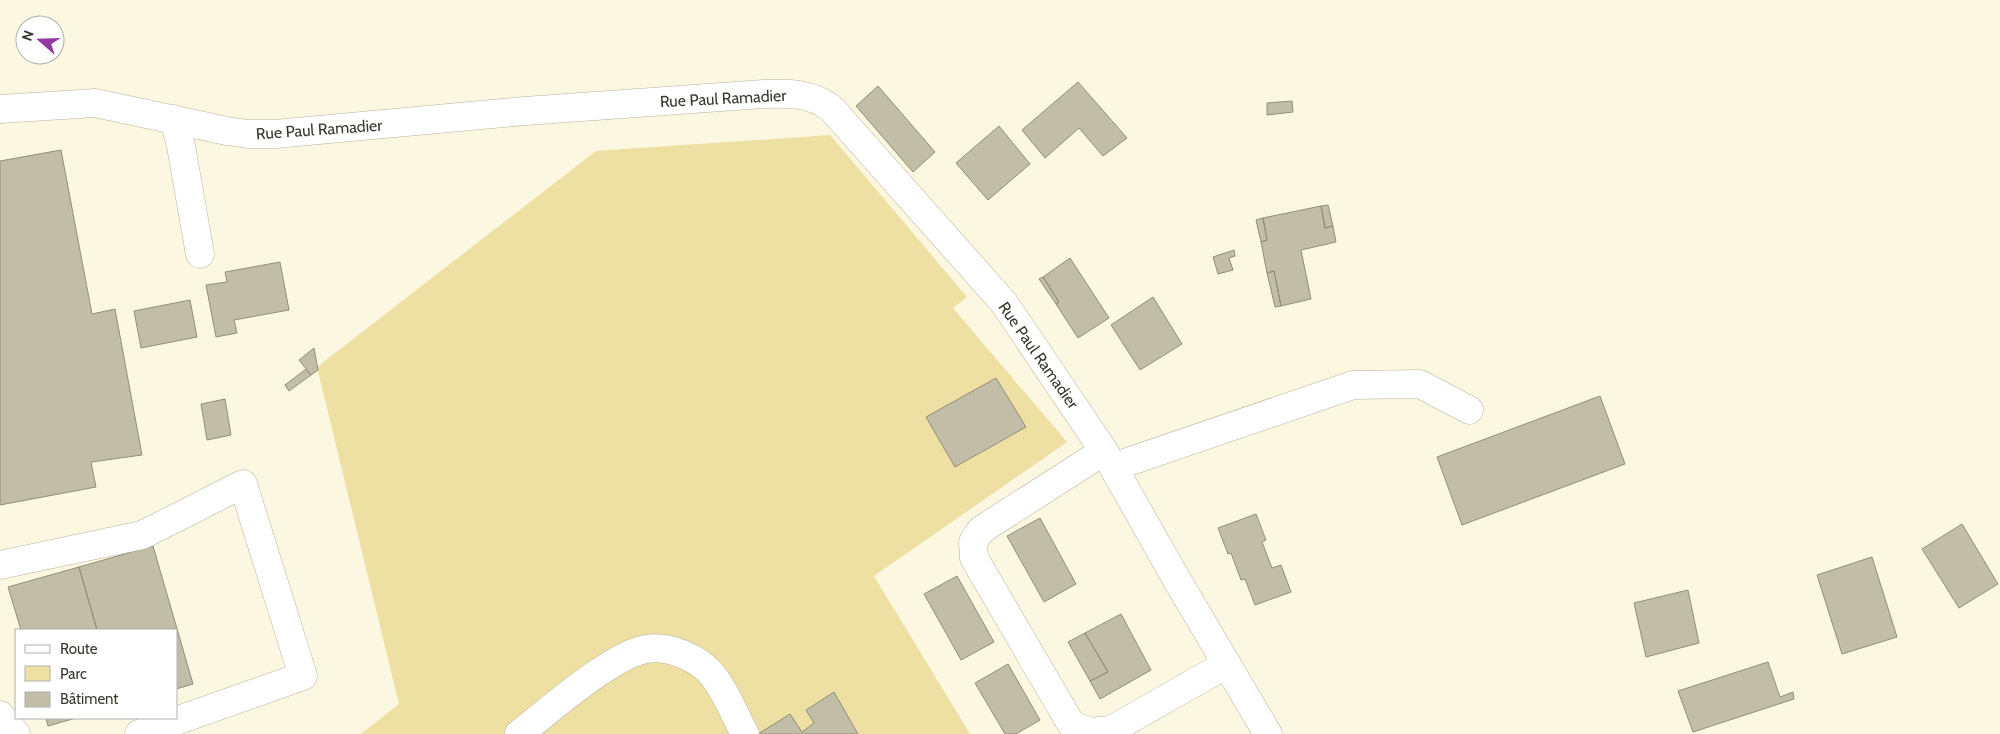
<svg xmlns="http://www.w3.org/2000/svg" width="2000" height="734" font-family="Cabin,sans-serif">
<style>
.green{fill:#ede0a2}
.building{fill:#c1bda7;stroke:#928e79}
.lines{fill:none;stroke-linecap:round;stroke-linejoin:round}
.minor-casing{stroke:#b7b39d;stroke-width:29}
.minor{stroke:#fff;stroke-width:28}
.labels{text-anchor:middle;stroke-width:4.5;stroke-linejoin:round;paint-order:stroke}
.street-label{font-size:16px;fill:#3a3930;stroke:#fff}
</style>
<rect width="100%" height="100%" fill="#fbf7e0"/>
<path class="green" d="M830,135L967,297L953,308L1067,442L874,576L970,734H361L399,704L317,367L596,151Z"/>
<path class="building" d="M1078,82L1127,138L1103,156L1079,128L1045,158L1022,130Z
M878,86L935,152L913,172L856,106Z
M1292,101L1293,112L1267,115V103Z
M999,126L1030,164L988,200L956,163Z
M61,150L92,314L115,309L142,455L91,462L96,487L0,505V161Z
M1328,205L1333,226L1325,228L1321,206Z
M1321,206L1325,228L1333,226L1336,242L1301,250L1311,299L1281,306L1274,271L1267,273L1261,242L1267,240L1263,218Z
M1263,218L1267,240L1261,242L1256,220Z
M1234,250L1235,256L1229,258L1233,270L1218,274L1213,257Z
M1070,258L1109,318L1078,338L1056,304L1059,302L1043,277Z
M280,262L289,310L234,320L237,333L216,337L206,285L227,282L225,272Z
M1274,271L1281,306L1275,307L1267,273Z
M1043,277L1059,302L1056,304L1039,279Z
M1153,297L1182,344L1140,370L1111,325Z
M190,300L197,337L141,348L134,311Z
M314,348L318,370L311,375L299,360Z
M306,369L311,375L289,391L285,385Z
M996,378L1026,427L955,467L926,417Z
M1600,396L1625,464L1462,525L1437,457Z
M225,399L231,435L207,440L201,404Z
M1256,514L1266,540L1262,542L1272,568L1281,565L1291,592L1255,605L1245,579L1241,580L1231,553L1228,554L1218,528Z
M1040,518L1076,584L1044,602L1007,536Z
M1962,524L1998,584L1959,608L1922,549Z
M153,546L193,684L176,689V630H97L79,567Z
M1872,557L1897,637L1842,654L1817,575Z
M79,567L97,630H21L8,587Z
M957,576L994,642L961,660L924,594Z
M1688,590L1699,643L1646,657L1634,603Z
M1121,614L1151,670L1100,699L1090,681L1108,672L1085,633Z
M1085,633L1108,672L1090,681L1068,642Z
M1768,662L1780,697L1793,692L1794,699L1693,732L1678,691Z
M1008,664L1040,720L1016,734H1005L975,683Z
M834,692L858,734H758L790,714L802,732L814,723L806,710Z
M46,718H76L48,726Z"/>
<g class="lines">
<g class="minor-casing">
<path id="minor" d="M0,109L95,103L227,131L248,134H275L525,111L764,94C788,93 811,93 831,108L1004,303L1104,451L1177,580L1268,734
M174,119L181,146L200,254
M1104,451L981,530L973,542L974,558L1071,724L1090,732L1111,730L1227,664
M1113,467L1353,385L1420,384L1469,410
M0,565L142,535L243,484L303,676L139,734
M0,715L16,734
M519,734C550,710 610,656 646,649C669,645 700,658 714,677C727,694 735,716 745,734"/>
</g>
<use href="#minor" class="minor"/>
</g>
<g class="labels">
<g class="street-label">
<text transform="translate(723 98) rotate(-3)" y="6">Rue Paul Ramadier</text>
<text transform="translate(319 129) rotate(-4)" y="6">Rue Paul Ramadier</text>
<text transform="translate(1039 355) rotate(55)" y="6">Rue Paul Ramadier</text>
</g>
</g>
<rect x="15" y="629" width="162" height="90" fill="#ffffff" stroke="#b0b0ac"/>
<rect x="25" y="645" width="25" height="8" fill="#ffffff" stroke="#b0b0ac"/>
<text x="60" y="654" font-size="15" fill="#3a3930">Route</text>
<rect x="25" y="666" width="25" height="15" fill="#ede0a2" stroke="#b0b0ac"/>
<text x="60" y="679" font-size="15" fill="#3a3930">Parc</text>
<rect x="25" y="692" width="25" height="15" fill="#c1bda7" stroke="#b0b0ac"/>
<text x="60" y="704" font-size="15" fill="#3a3930">Bâtiment</text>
<g transform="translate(40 40) rotate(290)"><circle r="24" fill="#ffffff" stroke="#b0b0ac"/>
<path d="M0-4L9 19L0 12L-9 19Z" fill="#9239a4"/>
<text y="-8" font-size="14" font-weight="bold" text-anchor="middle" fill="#3a3930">N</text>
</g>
</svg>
